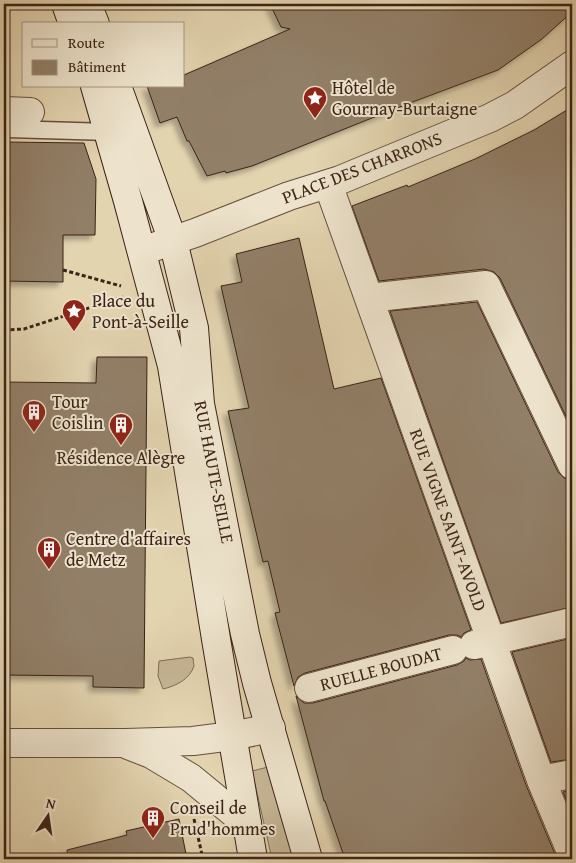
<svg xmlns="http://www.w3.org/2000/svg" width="576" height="863" font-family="'Gentium Book Plus',serif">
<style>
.green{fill:#c6b696;stroke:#806c56}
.building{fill:#927f67;stroke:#3b2317;filter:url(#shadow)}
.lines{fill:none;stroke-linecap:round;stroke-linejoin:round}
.lane-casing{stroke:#654f3d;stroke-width:19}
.street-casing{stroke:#654f3d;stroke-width:30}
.secondary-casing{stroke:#3b2317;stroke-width:30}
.path{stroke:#3b2317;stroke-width:3;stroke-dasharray:4 2.5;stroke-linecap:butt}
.lane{stroke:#ede3cc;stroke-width:16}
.street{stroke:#ede3cc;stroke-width:28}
.secondary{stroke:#ede3cc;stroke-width:28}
.labels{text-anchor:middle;stroke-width:4;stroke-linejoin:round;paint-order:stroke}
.poi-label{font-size:18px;fill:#3b2317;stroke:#ede3cc;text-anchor:start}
.street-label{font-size:18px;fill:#3b2317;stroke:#ede3cc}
</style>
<defs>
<filter id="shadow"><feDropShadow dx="-4.5" dy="4.5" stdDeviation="2.5" flood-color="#0004"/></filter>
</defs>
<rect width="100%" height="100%" fill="#e3d4b0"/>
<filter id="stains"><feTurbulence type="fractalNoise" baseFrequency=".004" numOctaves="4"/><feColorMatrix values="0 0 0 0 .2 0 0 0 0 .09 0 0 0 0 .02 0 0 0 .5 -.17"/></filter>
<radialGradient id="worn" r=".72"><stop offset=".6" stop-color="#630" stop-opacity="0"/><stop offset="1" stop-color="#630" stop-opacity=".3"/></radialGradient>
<path class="green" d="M190,657L193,658L194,666C190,679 176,686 163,689L158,676L159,661Z
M272,766L296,859H272L252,771Z"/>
<path class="building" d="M270,4H572V12L542,39L498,70L402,106L252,166L226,173L225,171L207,176L189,141H187L177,117L160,123L147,86H184V75L290,29L281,27Z
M572,107V429L500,278L494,272L484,269L379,281L352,206L407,185L408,187L475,159L534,130Z
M4,142L84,143L96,179L95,235H63V282L4,281Z
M299,238L334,389L381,378L471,630L464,633L461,637L457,635H449L305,673L298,677L294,686L275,613L280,612L268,561L263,562L228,411L249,408L221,286L242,282L236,254Z
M477,302L558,472L564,478L572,480V607L501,623L390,311Z
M97,357H147L144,688L93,687V676L4,675V382L96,383Z
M572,638V759L551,762L512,652Z
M466,658L470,660L481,659L526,785L557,859H345L325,801H324L296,696L304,703H313L457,665L464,661Z
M572,790V814L563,792Z
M179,819L187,859H68L67,850L127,835L126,831Z"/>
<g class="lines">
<g class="lane-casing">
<path id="lane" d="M8,129L109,132L115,130"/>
</g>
<g class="street-casing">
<path id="street" d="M4,111L30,112
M328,184L541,780L572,854
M142,251L195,233L289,196L340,180L490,118L515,105L572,65
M369,298L486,285L572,465
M474,645L572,622
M309,688L453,650
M4,743H125L193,741L232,736L271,728
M128,745L151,754L191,778L247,824
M541,780L572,774"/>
</g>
<g class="secondary-casing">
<path id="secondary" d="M66,4L73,24
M87,4L95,24
M95,86L128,201L172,366L216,639L253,859
M117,86L173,241L194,328L200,404L245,634L257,683L308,859"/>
</g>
<path class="path" d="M63,270L121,286
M4,330L24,329L123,297
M194,819L203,859"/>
<use href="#lane" class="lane"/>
<use href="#street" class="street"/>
<use href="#secondary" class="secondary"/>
</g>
<defs>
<g id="sight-pin" transform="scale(1.25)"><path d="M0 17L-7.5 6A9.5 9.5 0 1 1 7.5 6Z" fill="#8f2418" stroke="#ede3cc"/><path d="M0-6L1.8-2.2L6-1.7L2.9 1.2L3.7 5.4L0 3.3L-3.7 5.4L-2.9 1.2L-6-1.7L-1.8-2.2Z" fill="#fff"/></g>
<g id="building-pin" transform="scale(1.25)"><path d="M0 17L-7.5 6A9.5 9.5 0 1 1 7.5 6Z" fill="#8f2418" stroke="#ede3cc"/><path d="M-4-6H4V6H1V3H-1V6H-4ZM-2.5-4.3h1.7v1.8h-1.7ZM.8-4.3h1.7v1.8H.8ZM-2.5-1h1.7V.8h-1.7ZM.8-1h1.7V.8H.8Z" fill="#fff"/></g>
</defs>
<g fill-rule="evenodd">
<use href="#sight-pin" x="315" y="98"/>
<use href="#sight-pin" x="74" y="311"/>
<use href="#building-pin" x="34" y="412"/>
<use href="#building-pin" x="121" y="425"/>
<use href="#building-pin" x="49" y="549"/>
<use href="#building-pin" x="153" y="818"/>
</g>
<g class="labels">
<g class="poi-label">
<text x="332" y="94">Hôtel de<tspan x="332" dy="21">Gournay-Burtaigne</tspan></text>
<text x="92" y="307">Place du<tspan x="92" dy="21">Pont-à-Seille</tspan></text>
<text x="52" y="408">Tour<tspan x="52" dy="21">Coislin</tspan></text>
<text x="121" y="464" text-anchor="middle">Résidence Alègre</text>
<text x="66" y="545">Centre d'affaires<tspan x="66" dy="21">de Metz</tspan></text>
<text x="170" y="814">Conseil de<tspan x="170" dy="21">Prud'hommes</tspan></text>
</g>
<g class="street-label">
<text transform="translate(362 168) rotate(-21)" y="6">PLACE DES CHARRONS</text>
<text transform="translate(214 472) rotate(79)" y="6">RUE HAUTE-SEILLE</text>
<text transform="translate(448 520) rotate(70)" y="6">RUE VIGNE SAINT-AVOLD</text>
<text transform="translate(381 669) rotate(-15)" y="6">RUELLE BOUDAT</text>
</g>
</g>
<rect width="576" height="863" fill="none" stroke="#e3d4b0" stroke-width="20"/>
<rect x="5" y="5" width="566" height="853" fill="none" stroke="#3b2317" stroke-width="2.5"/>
<rect x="10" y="10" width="556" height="843" fill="none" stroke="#3b2317"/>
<rect x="22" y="22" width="162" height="65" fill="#ede3cc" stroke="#a69684"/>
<rect x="32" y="39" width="25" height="8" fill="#ede3cc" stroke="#a69684"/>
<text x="68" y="48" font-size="15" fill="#3b2317">Route</text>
<rect x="32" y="60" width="25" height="15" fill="#927f67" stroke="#a69684"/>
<text x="68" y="72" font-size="15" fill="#3b2317">Bâtiment</text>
<g transform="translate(48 816) rotate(13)" stroke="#ede3cc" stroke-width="4" paint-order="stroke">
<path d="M0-4L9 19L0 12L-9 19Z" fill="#3b2317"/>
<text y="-8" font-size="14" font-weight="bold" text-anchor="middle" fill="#3b2317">N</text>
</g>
<rect width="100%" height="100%" filter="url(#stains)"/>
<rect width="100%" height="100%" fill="url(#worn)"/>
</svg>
